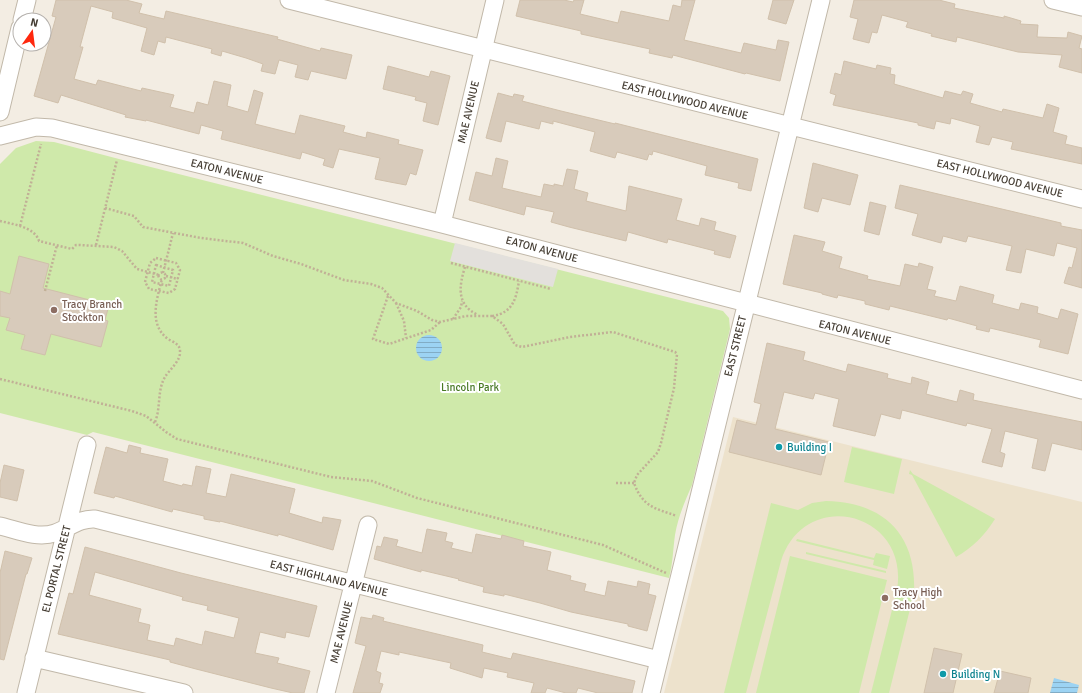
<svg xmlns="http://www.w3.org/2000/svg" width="1082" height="693" font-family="Signika,sans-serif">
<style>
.education{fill:#ede2cc}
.green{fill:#cfe9aa}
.parking{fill:#e3e0dc}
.water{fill:url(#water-rules)}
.building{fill:#d8cbbb;stroke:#d0c0ab;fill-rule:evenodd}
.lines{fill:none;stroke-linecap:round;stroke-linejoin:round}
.minor-casing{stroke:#c1b8a9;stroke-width:19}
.path{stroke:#c1b096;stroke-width:2.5;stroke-dasharray:2 2;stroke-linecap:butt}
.minor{stroke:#fff;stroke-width:17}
.education-dot{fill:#8d6e63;stroke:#fff;stroke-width:1.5}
.culture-dot{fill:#0f9aa8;stroke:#fff;stroke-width:1.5}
.labels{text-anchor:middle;stroke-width:4;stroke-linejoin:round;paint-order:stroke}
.street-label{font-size:11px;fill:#453d33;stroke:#fff}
.education-label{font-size:11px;fill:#785e54;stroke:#fff;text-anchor:start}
.park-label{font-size:11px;fill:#487925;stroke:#fff}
.culture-label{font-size:11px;fill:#0d838f;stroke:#fff;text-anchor:start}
</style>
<defs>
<pattern id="water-rules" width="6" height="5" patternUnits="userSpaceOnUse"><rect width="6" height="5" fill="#9cd3f3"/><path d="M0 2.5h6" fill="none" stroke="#81acc5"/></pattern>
</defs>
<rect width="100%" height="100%" fill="#f3ede3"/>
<path class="education" d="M733,417L1082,502V693H664Z"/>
<path class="green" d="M36,141L54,142L119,159L723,311L729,318L730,329L692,485C685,501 678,517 675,535C673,549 673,563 669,578L93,432L87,435L0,413V164L16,148Z
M852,447L902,459L894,494L844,482Z
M910,470L913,474L995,519C985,535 972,548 956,557L912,475L909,474Z
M826,501C883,502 917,534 914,593L889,693H871L897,590C910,512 805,486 781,561L746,693H724L771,503L798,510L812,503Z
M797,539L874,558L876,553L890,556L887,569L873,565L874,560L796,541Z
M806,552L886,571V573L806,554Z
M790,556L887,580L859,693H756Z"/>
<path class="parking" d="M455,243L558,269L553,287L450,261Z"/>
<path class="water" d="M416 348a13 13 0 1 1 26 0a13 13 0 1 1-26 0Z
M1054,678L1079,685L1077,693H1050Z"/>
<path class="building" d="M56,0H126L142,4L139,13L164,19L166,11L278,37L277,39L320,51L321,48L352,55L346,79L311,71L308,80L295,77L298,65L279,60L275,74L261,71L263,64L246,58L222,51L221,56L211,53L212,49L166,37L165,43L158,41L154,55L141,51L147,28L112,18L113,12L91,6L80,47H83L74,79L96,85L98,80L141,91L142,88L174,95L170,107L194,113L197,102L208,105L214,81L231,85L227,106L248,112L254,90L263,93L255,124L295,134L300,115L345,126L343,132L366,138L367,132L399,140L398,144L423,150L416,175L410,173L406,185L390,182L375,179L380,158L339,149L333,168L323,165L325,159L302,152L300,159L221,139L223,131L201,125L199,134L146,120V121L125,117L126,115L61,95L58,103L34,96L56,17L52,16Z
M520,0H564L573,2L574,0H584L580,14L618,23L621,11L669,21L673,5L681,7L682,0H695L684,40L741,53L744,43L776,50L778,40L789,42L780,81L746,73L745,74L673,55L672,58L649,53L650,49L581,34V31L516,16Z
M773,0H794L786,24L768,19Z
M854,0H939L955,4L954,8L1004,18V16L1021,21L1020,24L1038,25L1037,37L1067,38L1068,32L1082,36L1079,48L1082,49V73L1059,67L1062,55L1018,52L957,37L956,42L931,36L932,34L906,27L908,22L882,15L877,33L872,32L869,43L853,39L858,19L850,17Z
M844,61L876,69L877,65L891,68L890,74L895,75L894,84L943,98L945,91L961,95L963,91L973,94L970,103L1002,112L1003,109L1043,118L1047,104L1059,108L1053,132L1067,136L1065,144L1082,148V164L1011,149L1013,142L992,137L989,145L976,142L980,126L951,118L950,124L936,121L934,129L918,125V123L833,105L836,95L830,93L835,73L841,75Z
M388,66L429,77L431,71L450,76L438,125L423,121L427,103L415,100L416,97L383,89Z
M498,93L513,97L514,94L524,96L522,101L561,111L615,124V123L758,159L751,191L738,188L739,183L705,175L707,166L653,151L652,155L649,154L647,160L617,152L615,158L590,151L595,132L553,121V124L541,121L539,129L506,121L501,142L486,138Z
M496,158L508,161L502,188L541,197L544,184L554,186V184L563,186L567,169L578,171L574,189L588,193L586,201L626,211L629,186L682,199L676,220L699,226L701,218L716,222L714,230L736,236L730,258L714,254L715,251L668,239L667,243L628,232L626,241L569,227L551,222L554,212L526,206L524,215L469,200L476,172L492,176Z
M813,163L858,175L850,205L822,198L818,212L804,208Z
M900,185L1061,223V226L1082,230V288L1064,283L1069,267L1072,268L1077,248L1057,243L1054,256L1026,249L1021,273L1006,270L1012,246L968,236L966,242L943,236L941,243L912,235L918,214L895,208Z
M870,202L886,206L879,235L864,231Z
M794,235L825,242L822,251L842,257L839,268L868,276L867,279L900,286L905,264L918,267L919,263L933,267L927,289L936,291L934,296L956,301L960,286L994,295L992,303L1019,310L1021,303L1038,307L1037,313L1058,319L1061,309L1078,314L1068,354L1039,347L1041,340L990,328L989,332L976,329L977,326L948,318L947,320L890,306L889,310L865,304V301L838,295L837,298L822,294V293L783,284Z
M19,256L49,264L43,288L109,305L105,320L108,321L101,347L51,334L45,355L21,349L25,335L6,330L10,318L0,316V291L10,294Z
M767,343L805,352L803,360L846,372L848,364L888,374L887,378L911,384L912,377L929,382L926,394L957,402L960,390L974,394L973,400L1082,422V450L1052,443L1045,471L1032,468L1038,439L1005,431L1000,452L1005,454L1002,467L982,462L992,429L967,423L966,426L902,410L900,419L881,414L875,436L833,426L839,399L815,393L813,399L784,392L775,429L829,442L821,475L729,452L737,420L756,425L761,404L754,402Z
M129,445L141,448L140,453L168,459L163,481L182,486L183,484L192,486L196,466L211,469L206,493L226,497L231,474L295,489L289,513L322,523L323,517L341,520L333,550L278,534V536L220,521V522L204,519V516L173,509L172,512L115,496L114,498L94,493L106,447L127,453Z
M4,465L24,470L17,501L0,497V483Z
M427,529L447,533L445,541L453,543L451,548L472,553L476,534L501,539L502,535L524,541L523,546L551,552L547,570L571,576L570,580L586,584L584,591L605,596L608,581L637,587L638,581L650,584L648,594L656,596L647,631L628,626V624L571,612L540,603L504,594V596L483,592L484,587L458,580L459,579L421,570V572L374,559L377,546L381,547L384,537L398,540L396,546L422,553Z
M85,547L181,573L317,606L309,637L286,632L285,638L260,632L255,653L279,658L277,663L310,671L304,693H293L271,688L196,669L170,662V660L58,634L69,593L73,594ZM95,572L183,597L182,600L208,606L207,610L239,618L234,638L205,631L202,645L176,638L174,646L147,640L150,625L138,622L141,609L89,595Z
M5,551L32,558L27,574H26L4,660L0,659V573Z
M373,615L384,618L383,621L483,645L482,652L511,659L513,653L635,681L632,693H598L578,688L576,693H566L547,688L545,693H531L534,683L507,677L508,673L484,668L482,678L450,668L451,663L399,652V655L381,651L376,671L381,673L379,683L383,684L380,693H353L366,646L355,643L361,617L372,619Z
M934,648L962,654L953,693H924Z
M1000,671L1031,678L1028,693H994Z"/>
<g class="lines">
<g class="minor-casing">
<path id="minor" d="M289,0L1082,199
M1053,0L1082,7
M22,20L27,0
M0,112L20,28
M0,136L36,127L52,128L442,224L1082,390
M442,224L495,0
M0,526C17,530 37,539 55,533C69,528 80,518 95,519L659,660
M34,658L184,693
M26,693L87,445
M326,693L368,525
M651,693L821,0"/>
</g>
<path class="path" d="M105,208L134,216L143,227L201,238L243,243L273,256L301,264L344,280L371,284L382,288L396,303L417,311L432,320L440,322L466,316H492L503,324L515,345L522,347L570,337L613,332L675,352L677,354L674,388L661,443L658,452L637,475L634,483C643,507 654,508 677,516
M0,221C12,224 35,227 39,241L72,249L76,245H80L114,247L122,251L137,269L159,275
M20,226L41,144
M96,245L117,160
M156,258L176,263L180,270L175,289L169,293L149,289L145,282L150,263Z
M451,263L551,289
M156,265L173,270L169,286L152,282Z
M465,267C459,286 456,305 478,315
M158.5 276a3.5 3.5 0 1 1 7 0a3.5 3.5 0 1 1-7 0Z
M163,273L173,233
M166,276L178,279
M45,291L57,245
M388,296L373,339L389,344L431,330L440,322
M396,303L404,321L406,338
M492,316C513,313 516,299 519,281
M453,319L461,307L462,301
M0,379L132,411L146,416L166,432L177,439L331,477L372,481L417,498L603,545L666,573
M155,422C161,408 157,390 165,377C169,370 181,361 180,351C180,344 173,342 168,339C148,324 157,299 162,279
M616,483H634"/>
<use href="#minor" class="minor"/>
</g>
<g class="education-dot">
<circle cx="54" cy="310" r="4"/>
<circle cx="885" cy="598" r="4"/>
</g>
<g class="culture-dot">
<circle cx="779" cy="447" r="4"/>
<circle cx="943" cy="674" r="4"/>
</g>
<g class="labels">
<g class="street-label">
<text transform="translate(685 100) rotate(14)" y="4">EAST HOLLYWOOD AVENUE</text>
<text transform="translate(468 112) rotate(-77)" y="4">MAE AVENUE</text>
<text transform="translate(227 171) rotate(14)" y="4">EATON AVENUE</text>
<text transform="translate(1000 178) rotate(14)" y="4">EAST HOLLYWOOD AVENUE</text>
<text transform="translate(542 249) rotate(15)" y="4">EATON AVENUE</text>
<text transform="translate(855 332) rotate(14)" y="4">EATON AVENUE</text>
<text transform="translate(735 346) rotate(-76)" y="4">EAST STREET</text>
<text transform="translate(56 569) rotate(-76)" y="4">EL PORTAL STREET</text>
<text transform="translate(329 578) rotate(14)" y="4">EAST HIGHLAND AVENUE</text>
<text transform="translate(341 632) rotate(-76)" y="4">MAE AVENUE</text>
</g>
<g class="education-label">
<text x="62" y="308">Tracy Branch<tspan x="62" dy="13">Stockton</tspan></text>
<text x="893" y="596">Tracy High<tspan x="893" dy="13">School</tspan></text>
</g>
<g class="park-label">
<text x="470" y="391">Lincoln Park</text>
</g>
<g class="culture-label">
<text x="787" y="451">Building I</text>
<text x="951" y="678">Building N</text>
</g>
</g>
<g transform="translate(32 32) rotate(14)"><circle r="19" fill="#ffffff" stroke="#b5b1ad"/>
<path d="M0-3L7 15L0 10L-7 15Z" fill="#ff280e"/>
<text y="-6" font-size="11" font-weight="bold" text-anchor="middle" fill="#453d33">N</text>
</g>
</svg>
